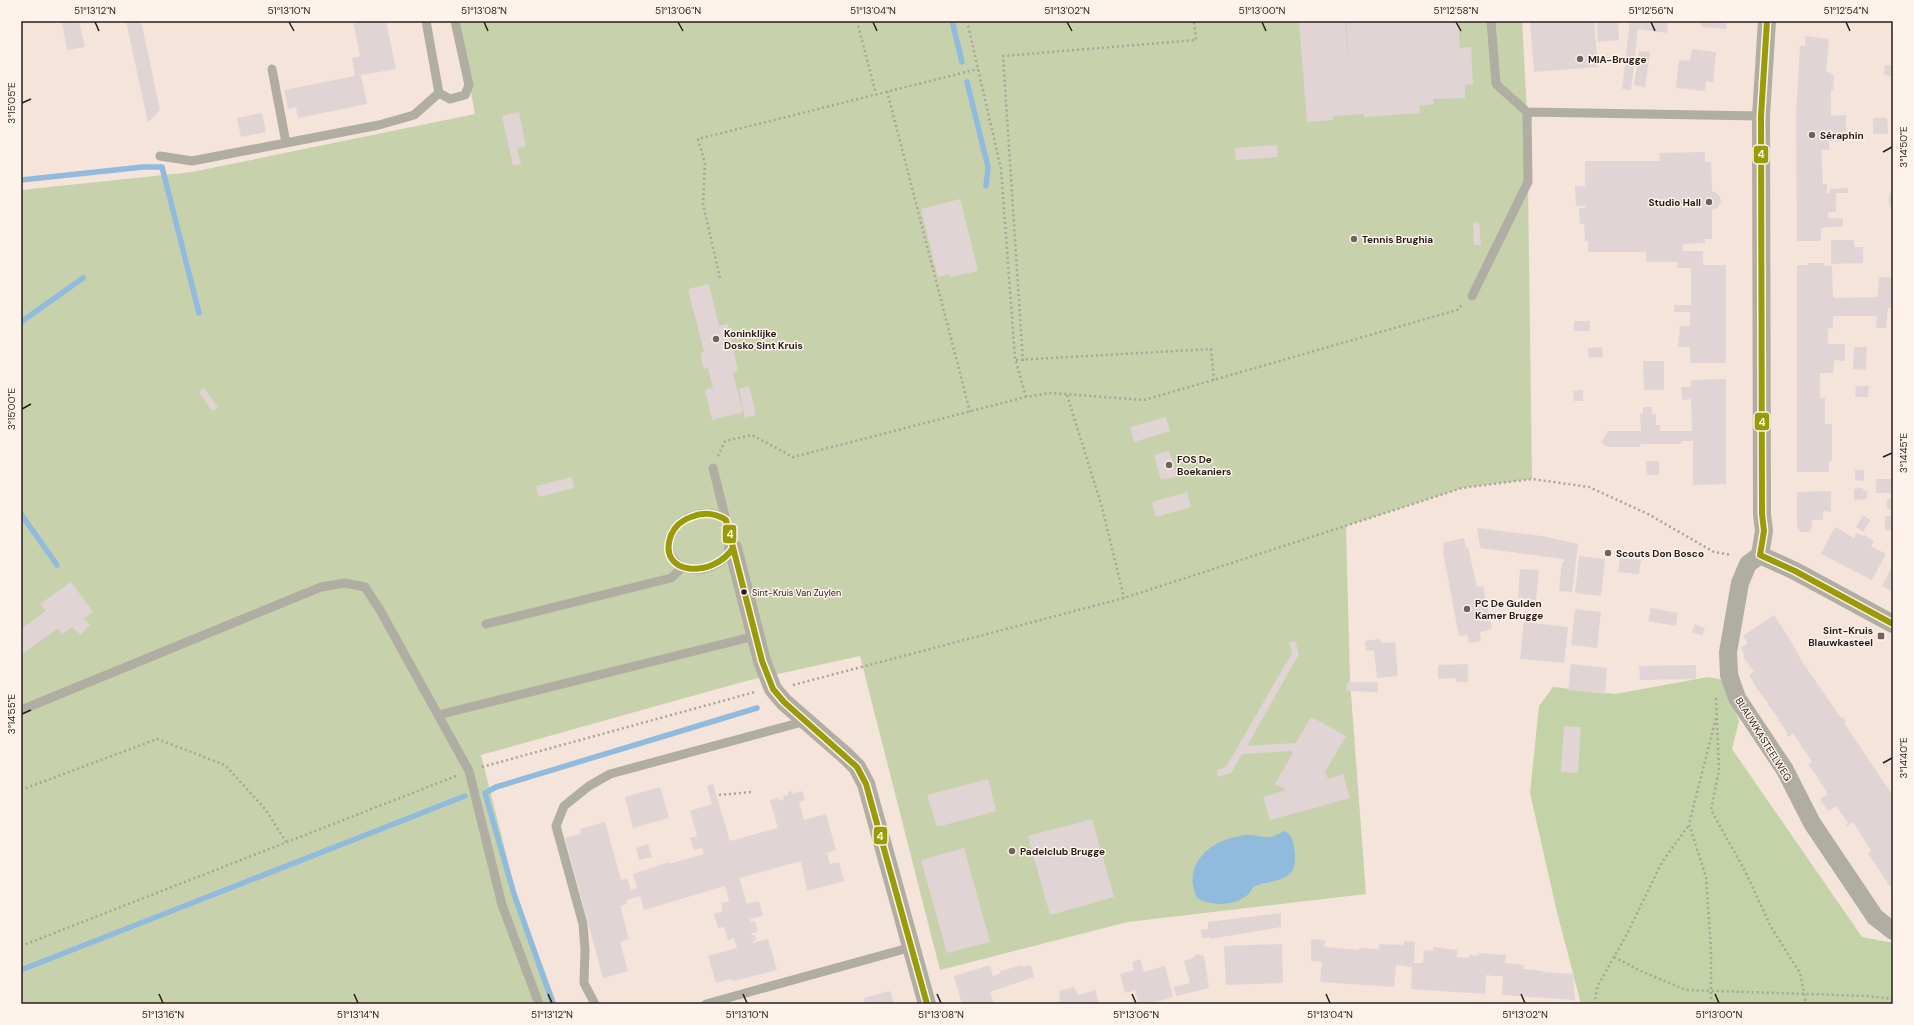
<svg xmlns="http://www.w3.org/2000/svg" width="1914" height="1025" font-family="'DM Sans',sans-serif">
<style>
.green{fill:#c7d2ad}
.forest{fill:#c4d2a7}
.water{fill:#90bbdc}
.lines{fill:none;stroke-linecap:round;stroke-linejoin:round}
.stream{stroke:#90bbdc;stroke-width:5.5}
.building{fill:#e0d4d5}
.path{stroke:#aaa49b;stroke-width:2.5;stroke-dasharray:2 3;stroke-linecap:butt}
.lane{stroke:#b0ada2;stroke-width:9}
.street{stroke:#b0ada2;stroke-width:18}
.bus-1-casing{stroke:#fef2ec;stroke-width:9}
.bus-1{stroke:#989d07;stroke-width:6}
.ticks{fill:none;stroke:#281e18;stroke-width:1.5}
.poi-dot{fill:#6f635c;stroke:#fef2ec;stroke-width:1.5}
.bus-dot{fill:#281e18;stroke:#fef2ec;stroke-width:1.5}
.labels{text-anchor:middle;stroke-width:3;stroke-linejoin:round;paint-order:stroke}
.bus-label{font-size:9px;fill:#281e18;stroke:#fef2ec;text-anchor:start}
.poi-label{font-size:10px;font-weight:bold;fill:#281e18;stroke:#fef2ec;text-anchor:start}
.street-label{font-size:10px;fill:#281e18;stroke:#fef2ec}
.line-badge{stroke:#fef2ec;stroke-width:1.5}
.badge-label{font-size:11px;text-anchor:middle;font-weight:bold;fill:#fff}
.neatline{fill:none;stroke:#281e18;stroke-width:1.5}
.ticks-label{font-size:10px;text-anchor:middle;fill:#281e18}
</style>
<rect width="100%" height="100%" fill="#f4e4da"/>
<path class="green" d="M458,21H1522L1527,112L1532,479L1462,488L1346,526L1350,681L1366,894L1128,922L940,970L860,656L746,681L481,755L518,901L557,1004H21V190L192,172L475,114Z"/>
<path class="forest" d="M1708,677L1723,680L1739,721L1732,749L1862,937L1893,943V1004H1581L1557,912L1530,793L1539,706L1553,687L1615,694Z"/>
<path class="water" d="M1284,831C1292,834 1292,839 1294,846C1300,882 1280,878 1255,886C1251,889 1250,894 1245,897C1233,906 1209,906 1197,898C1180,862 1215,836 1249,835C1256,835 1263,838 1270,837C1275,836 1279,833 1284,831Z"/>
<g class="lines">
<path class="stream" d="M952,21L962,62
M967,82L988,167L986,186
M21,180L143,167H162L199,313
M21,322L83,278
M21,514L57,565
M21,970L465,796
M553,1004L514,894L485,793L496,787L757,708"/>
</g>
<path class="building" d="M67,21H79L85,47L67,50L62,22Z
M126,21H141L160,110L148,123Z
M353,21H386L396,69L361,75L367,104L298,118L296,107L288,109L284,90L355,76L352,58L360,56Z
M1299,21H1345L1349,70L1346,21H1458L1460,48L1471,47L1473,84L1465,85V98L1433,99L1434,104L1419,106L1420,113L1364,117V114L1333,116V120L1307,122Z
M1530,21H1594L1598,67L1534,72Z
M1597,21H1618L1619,40L1598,42Z
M1630,21H1668L1667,33L1638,29L1631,90L1622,89Z
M1701,21H1727L1726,29L1701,27Z
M1805,36L1829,39L1826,72L1831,73V75H1834L1833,90H1831V116L1846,115V142L1829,141V150H1821L1823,184H1827V193H1830V189L1848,188V193H1836V212H1828L1829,218H1843V226L1821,228V241H1797L1796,116L1800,46H1805Z
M1692,49L1716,52L1713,82L1706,81L1705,91L1676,88L1679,60L1690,61Z
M1639,51L1650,52L1645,87L1634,85Z
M1885,65L1893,66V76L1884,75Z
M519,112L526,146L517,148L521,164L513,165L502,116Z
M262,113L266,132L241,137L237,118Z
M1873,118H1887L1888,134H1873Z
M1277,145L1278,157L1236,160L1235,148Z
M1705,152V162H1711L1712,191L1719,195L1721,202L1717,208L1712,210V239H1705V243L1683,244V251H1703V265H1726V363H1690V347H1678L1680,326H1690V312H1674V305H1691V268H1677V262H1646V252H1588V241H1585L1584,224H1580L1579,208H1585V206H1576L1575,186H1585V161H1660L1659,153Z
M1889,193H1893V207H1889Z
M960,199L978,271L950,277L949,274L938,277L921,209Z
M1479,222L1481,245H1474L1473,223Z
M1831,240H1854V247H1863V263L1831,264Z
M1808,263H1824L1825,266H1832L1833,298L1878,297L1879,277L1893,278V308H1888L1886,328H1876L1877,316H1833V329L1828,328V344H1845V361L1834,360L1833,373H1820V398H1825V424H1832V461H1829V472H1797V265H1808Z
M709,284L719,326L728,324L738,371L733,373L743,412L712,420L705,390L713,388L708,368L704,369L700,353L704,352L688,289Z
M1574,321H1590V331H1574Z
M1602,347L1603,357L1589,358L1588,348Z
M1854,347H1867L1866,370L1853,369Z
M1643,361H1664V390H1644Z
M1726,379V484L1693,485V441H1682L1681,444H1641L1640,447H1608L1601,443L1608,431H1641L1640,414H1643V407H1652V414H1656V425H1660V431H1692L1691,399L1682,400L1681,387H1691V380Z
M749,386L756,415L745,418L739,389Z
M1856,386H1869L1868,397H1855Z
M204,388L218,407L212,411L199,392Z
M1583,390V401H1574L1573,391Z
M1166,417L1170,431L1134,442L1130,427Z
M1169,451L1177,476L1161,480L1154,455Z
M1646,461H1659V475H1647Z
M1855,470H1864V481L1855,480Z
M572,477L574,488L539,497L536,486Z
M1876,479H1893V493H1876Z
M1863,488V491H1867V499L1854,500V489Z
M1831,491V512L1823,511V520H1812V527L1809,532H1801L1797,527V492Z
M1187,492L1191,507L1156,517L1152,502Z
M1887,499H1893V509H1887Z
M1863,515L1870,520L1863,532L1856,527Z
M1885,516H1893V530H1885Z
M1835,527L1854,538L1857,533L1863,536L1864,535L1874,541L1871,546L1886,554L1872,580L1821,554Z
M1477,528L1542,536L1578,544L1572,592L1559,591L1562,562H1564V559L1480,548Z
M1464,538L1466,547H1468L1477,587L1483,586L1492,629L1480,632L1481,641L1469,643L1467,635L1459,636L1443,552H1444L1443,543Z
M1579,556L1605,559L1601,596L1575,593Z
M1620,558L1641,560L1639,574L1618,572Z
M1893,564V592L1882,586Z
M1520,569L1539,570L1536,600L1518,598Z
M71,582L93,612L83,619L90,624L81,635L72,627L62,634L58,628L21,655V629L46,611L40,604Z
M1651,608L1678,613L1676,626L1648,621Z
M1575,609L1601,612L1597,648L1571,645Z
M1774,615L1792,643L1801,660L1841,718L1843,717L1846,721L1844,723L1893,796V890L1889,884L1887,886L1888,883L1869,855H1867L1871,851L1853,822L1845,827L1848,823L1836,806L1828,811L1820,799L1828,794L1819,780L1816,781L1819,779L1808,764L1812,762L1803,748L1800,749L1802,747L1793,733L1788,737L1786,736L1788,734L1779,721H1776L1779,719L1769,706L1765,708L1769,705L1759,691H1757L1758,690L1749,675L1754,672L1744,658H1742L1745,656L1741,648L1748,643L1743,636Z
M1524,622L1568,627L1564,663L1520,659Z
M1695,624L1705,628L1702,636L1692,632Z
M1380,639L1381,643L1395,642L1398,676L1377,678L1374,650L1366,651L1365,641Z
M1295,641L1299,654L1247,746L1296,743L1311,717L1319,721L1346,736L1325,772L1328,779L1343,774L1350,798L1270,820L1263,797L1286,790L1275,784L1293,753L1291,751L1242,754L1231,773L1218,777L1217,770L1226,767L1292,653L1289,643Z
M1468,664V682H1456V678L1438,679V665Z
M1571,664L1607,668L1605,694L1568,690Z
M1696,665V679L1640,680L1639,666Z
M1347,682H1378V692L1346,691Z
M1564,726L1581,727L1578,773L1561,772Z
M988,779L996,811L937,827L927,795Z
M713,784L730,841L778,828L770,800L778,798L779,801L784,799L783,796L788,795V792L792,791V794L802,791L805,800L799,802L804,820L826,814L836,850L827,853L830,864L839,862L844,881L807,891L801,861L739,878L747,904L759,901L763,916L750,919L751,922L755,921L758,931L751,934V935H755L756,940L753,941V943L768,939L777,970L734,981L731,979L716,983L708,956L737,948L734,938L728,940L724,927L718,928L714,914L723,911L721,903L729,901L725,886L644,910L640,896L626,900L627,904L620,906L629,939L620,942L628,971L603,978L565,838L581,834L580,829L605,822L621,880L627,878L631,890L637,888L633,874L669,862V864L704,854L702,848L694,850L690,838L697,836L690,811L712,804L707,786Z
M660,787L669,818L633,828L625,797Z
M1092,819L1114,897L1050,915L1028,836Z
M648,844L652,857L639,860L636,848Z
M964,848L990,942L947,953L921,860Z
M1281,913V927L1210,939V937L1202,938L1201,930L1208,929V922Z
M1311,939L1325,940L1324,947L1359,950V948L1379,949V944L1404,945V941L1415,942L1414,963H1423L1424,950L1433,951V947L1457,950V957L1469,958V955L1479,956V953L1506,955L1505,963L1524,965L1523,969L1543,971V972L1573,974L1575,1000L1502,995L1503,976H1494L1486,975L1485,994L1411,989L1412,967L1396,965L1394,987L1320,982L1322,962L1311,961Z
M1282,944L1283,983L1226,985L1224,946Z
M1197,954L1204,956L1209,988L1176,996L1174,987L1190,983L1184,961L1191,959Z
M1140,959L1144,972L1165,966L1173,997L1150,1004H1139L1135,990L1125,993L1120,974L1134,970L1132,962Z
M990,965L993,976L1000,974V971L1023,965V967L1031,965L1034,977L990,992L994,1004H962L954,976Z
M1074,987L1078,995L1095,990L1099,1004H1050L1060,1001L1059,991Z
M890,991L894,1004H865L864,998Z"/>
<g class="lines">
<path class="path" d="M857,21L876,94
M967,21L1001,169L1015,358L1026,397
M887,91L970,412
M720,278L703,204L705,163L698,139L978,69
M1016,360L1211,349L1214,380
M1023,361L1003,56L1196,40L1194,21
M1067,395L1102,507L1124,598
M718,456L725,441L752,435L793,457L1026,397L1050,393L1144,400L1457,310L1462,305
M793,685L1124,598L1462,488L1532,479L1589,487L1648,514L1714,552L1732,555
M1716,698L1719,770L1711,810L1745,871L1771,927L1800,973L1806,1004
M482,767L755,692
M21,790L157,739L225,765L266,810L286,842
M719,795L752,792
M21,946L456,776
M1614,957L1643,972L1686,990L1868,996L1893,999
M1594,1004L1598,985L1626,936L1662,862L1689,825
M1711,1004V949L1706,877L1689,824L1716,718"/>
<path class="lane" d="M426,21L439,93L450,99L465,95L469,85L455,21
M1491,21L1496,84L1527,112
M272,69L286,143
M160,156L192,161L379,125L414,115L439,93
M1472,296L1528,182L1527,112L1761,116
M713,468L733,548C725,564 700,575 683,567C659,556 668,523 692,516C704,512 716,512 726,520
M486,624L671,578L683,567
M21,710L321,587L345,583L365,587L380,610L469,771L502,905L539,1004
M438,715L755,636
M595,1004L584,983L585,950L583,924L556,826L564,806L589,786L610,774L806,721
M706,1004L912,947"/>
<path class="street" d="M733,548L762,661L773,689L784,702L846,756L857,767L866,784L927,1004
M1760,555L1764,531L1762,514L1761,116L1767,21
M1760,555L1748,564L1740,583L1728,652L1729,675L1737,698L1785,770L1812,823L1875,917L1893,931
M1760,555L1795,571L1893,624"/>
<g class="bus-1-casing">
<path id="bus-1" d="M733,548C713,579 656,576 671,535C675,526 682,520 691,517C703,512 715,513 726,520L762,661L773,689L784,702L857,767L866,784L927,1004
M1760,555L1764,531L1762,514L1761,116L1767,21
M1760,555L1795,571L1893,624"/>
</g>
<use href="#bus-1" class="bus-1"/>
</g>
<path class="ticks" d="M95,22L99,31M289,22L294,31M484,22L488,31M678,22L683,31M873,22L877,31M1067,22L1072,31M1262,22L1266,31M1456,22L1461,31M1651,22L1655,31M1846,22L1850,31M22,103L31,99M1883,152L1892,147M22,409L31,404M1883,457L1892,453M22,714L31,710M1883,763L1892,758M159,994L163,1003M354,994L358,1003M548,994L552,1003M743,994L747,1003M937,994L941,1003M1132,994L1136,1003M1326,994L1330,1003M1521,994L1525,1003M1715,994L1719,1003"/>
<g class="poi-dot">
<circle cx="1580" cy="59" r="4"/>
<circle cx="1812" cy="135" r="4"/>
<circle cx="1709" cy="202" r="4"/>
<circle cx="1354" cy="239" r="4"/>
<circle cx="716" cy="339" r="4"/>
<circle cx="1169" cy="465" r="4"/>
<circle cx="1608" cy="553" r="4"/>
<circle cx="1467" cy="609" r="4"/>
<rect x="1877" y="632" width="8" height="8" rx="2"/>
<circle cx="1012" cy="851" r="4"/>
</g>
<circle class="bus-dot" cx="744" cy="592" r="3.5"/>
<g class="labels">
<g class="bus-label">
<text x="752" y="596">Sint-Kruis Van Zuylen</text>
</g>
<g class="poi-label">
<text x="1588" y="63">MIA-Brugge</text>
<text x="1820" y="139">Séraphin</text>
<text x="1701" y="206" text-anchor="end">Studio Hall</text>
<text x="1362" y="243">Tennis Brughia</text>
<text x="724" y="337">Koninklijke<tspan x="724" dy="12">Dosko Sint Kruis</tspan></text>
<text x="1177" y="463">FOS De<tspan x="1177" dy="12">Boekaniers</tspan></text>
<text x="1616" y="557">Scouts Don Bosco</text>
<text x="1475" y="607">PC De Gulden<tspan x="1475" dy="12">Kamer Brugge</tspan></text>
<text x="1873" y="634" text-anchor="end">Sint-Kruis<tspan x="1873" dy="12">Blauwkasteel</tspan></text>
<text x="1020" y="855">Padelclub Brugge</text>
</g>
<g class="street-label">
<text transform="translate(1764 739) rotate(58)" y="4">BLAUWKASTEELWEG</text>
</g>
</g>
<g class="line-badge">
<rect x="1753" y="145" width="16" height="19" rx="4" fill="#989d07"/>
<rect x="1754" y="412" width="16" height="19" rx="4" fill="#989d07"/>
<rect x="722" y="524" width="15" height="20" rx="4" fill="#989d07"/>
<rect x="873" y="826" width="15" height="19" rx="4" fill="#989d07"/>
</g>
<g class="badge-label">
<text x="1761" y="158">4</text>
<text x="1762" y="426">4</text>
<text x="730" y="538">4</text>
<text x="880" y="840">4</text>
</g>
<rect width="1914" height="1025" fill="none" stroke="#fef2ec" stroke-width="44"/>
<rect x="22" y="22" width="1870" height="981" class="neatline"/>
<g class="ticks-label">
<text x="95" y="14">51°13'12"N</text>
<text x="289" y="14">51°13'10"N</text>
<text x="484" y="14">51°13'08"N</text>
<text x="678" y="14">51°13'06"N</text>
<text x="873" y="14">51°13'04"N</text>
<text x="1067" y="14">51°13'02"N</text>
<text x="1262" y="14">51°13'00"N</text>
<text x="1456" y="14">51°12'58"N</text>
<text x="1651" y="14">51°12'56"N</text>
<text x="1846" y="14">51°12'54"N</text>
<text transform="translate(11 103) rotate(-90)" y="4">3°15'05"E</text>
<text transform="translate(1903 147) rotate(-90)" y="4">3°14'50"E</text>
<text transform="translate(11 409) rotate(-90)" y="4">3°15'00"E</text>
<text transform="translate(1903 453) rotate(-90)" y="4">3°14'45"E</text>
<text transform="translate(11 714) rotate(-90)" y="4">3°14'55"E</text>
<text transform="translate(1903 758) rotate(-90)" y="4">3°14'40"E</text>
<text x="163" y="1018">51°13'16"N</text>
<text x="358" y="1018">51°13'14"N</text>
<text x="552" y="1018">51°13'12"N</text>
<text x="747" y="1018">51°13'10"N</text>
<text x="941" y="1018">51°13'08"N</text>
<text x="1136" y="1018">51°13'06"N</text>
<text x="1330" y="1018">51°13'04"N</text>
<text x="1525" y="1018">51°13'02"N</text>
<text x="1719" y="1018">51°13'00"N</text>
</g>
</svg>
